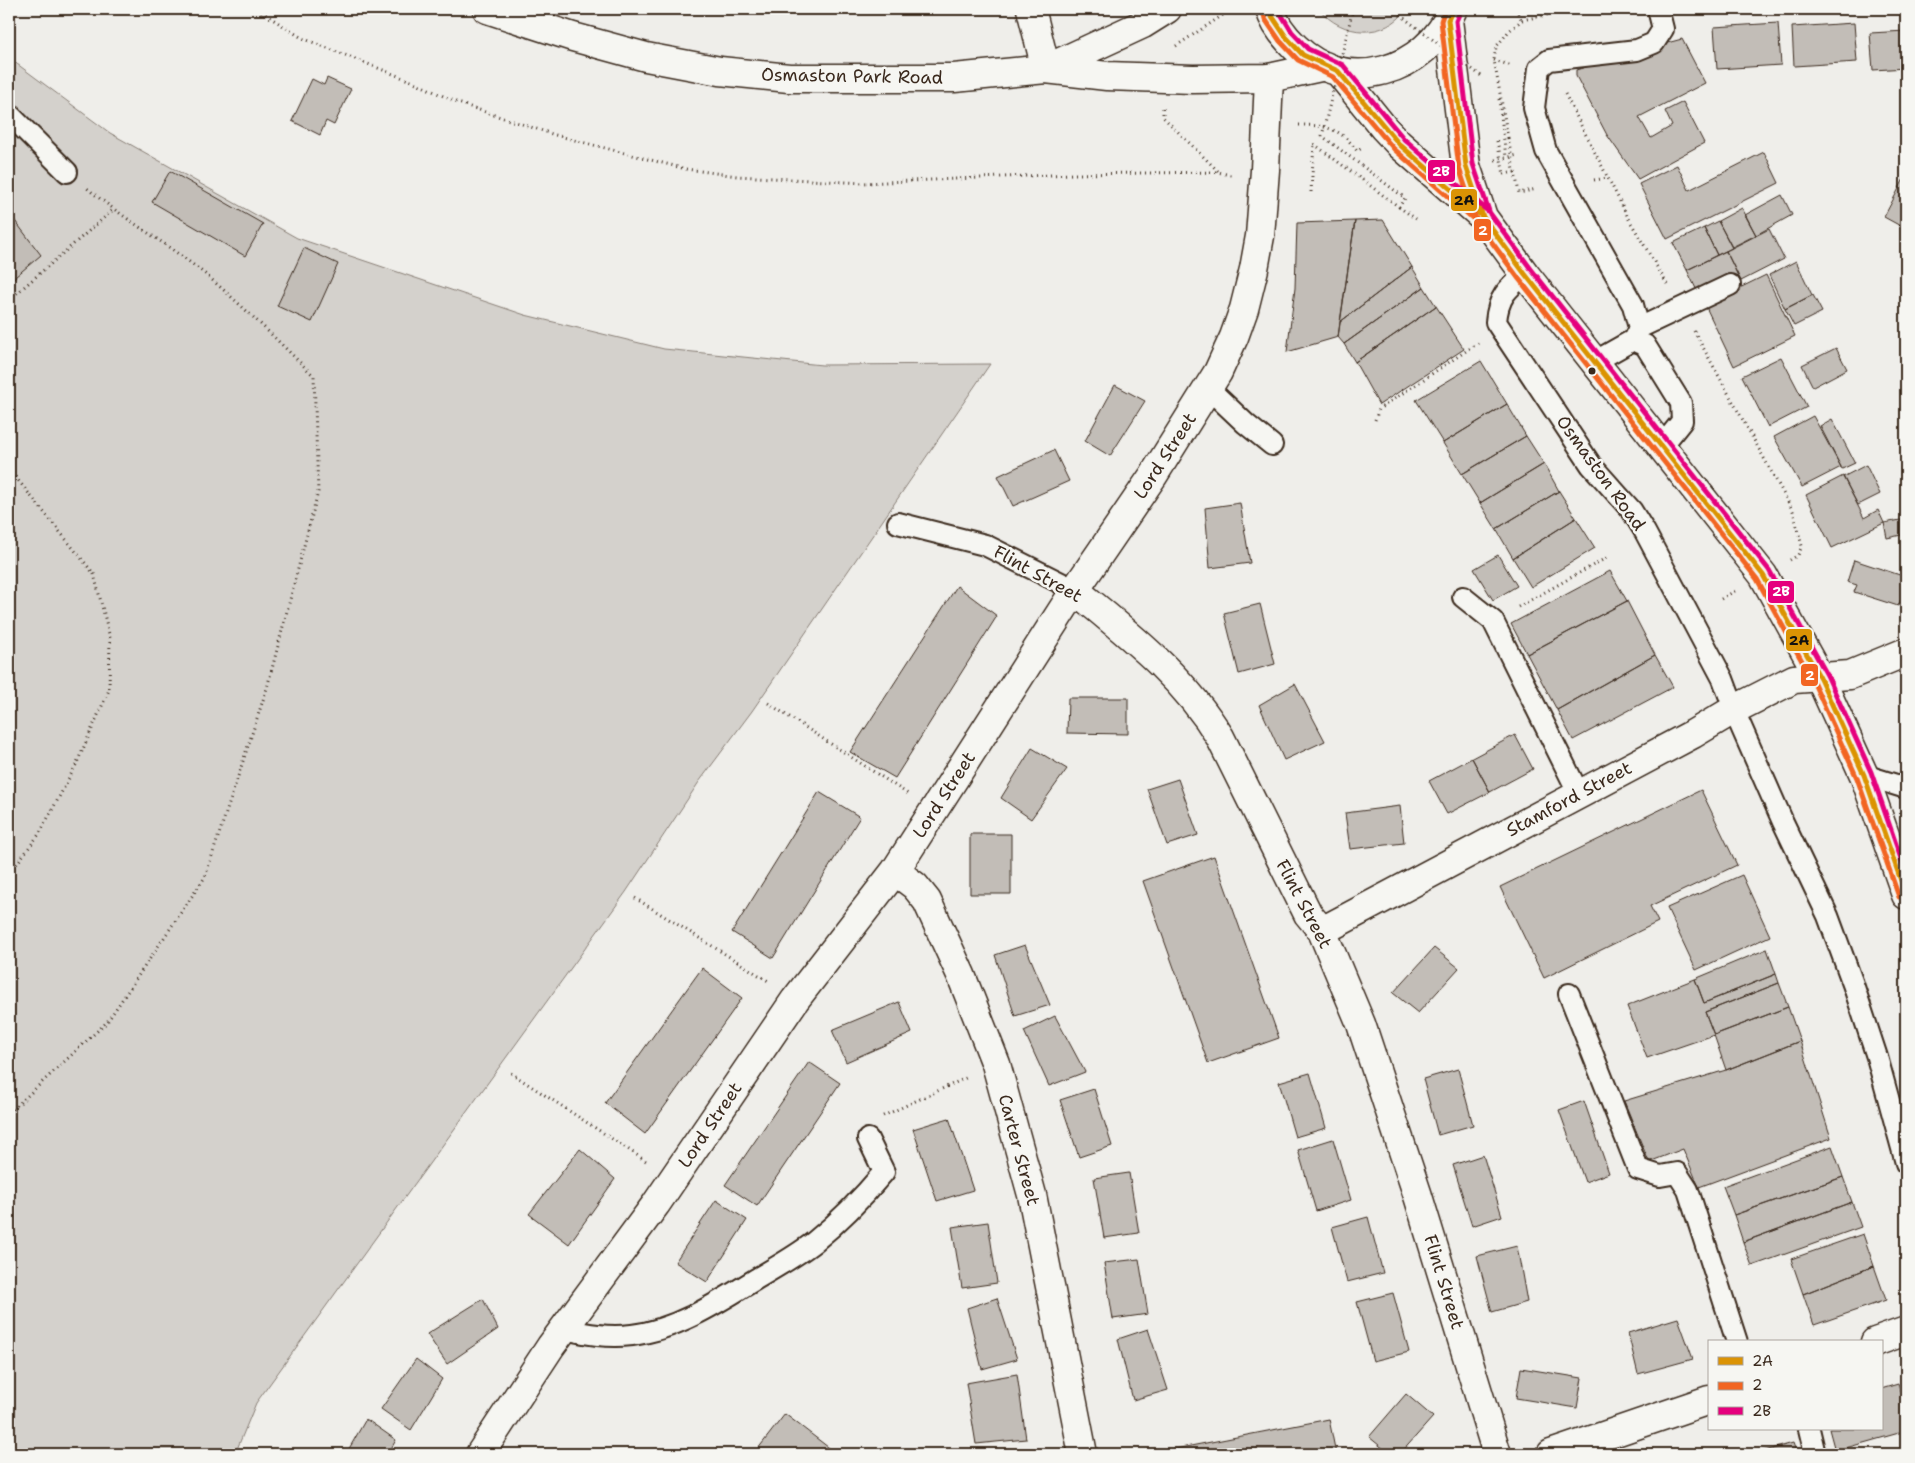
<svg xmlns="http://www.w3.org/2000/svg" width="1915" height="1463" font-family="'Shantell Sans',sans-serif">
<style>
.green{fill:#d4d1cc;stroke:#887e75}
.building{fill:#c2bdb7;stroke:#3b2a1e}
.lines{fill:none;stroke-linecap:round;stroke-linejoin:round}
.service-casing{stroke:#3b2a1e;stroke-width:24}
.minor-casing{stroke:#3b2a1e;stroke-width:31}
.primary-casing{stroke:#3b2a1e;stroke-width:31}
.trunk-casing{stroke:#3b2a1e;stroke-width:31}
.path{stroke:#3b2a1e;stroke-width:3;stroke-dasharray:1 4;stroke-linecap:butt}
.service{stroke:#f6f6f2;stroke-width:20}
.minor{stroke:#f6f6f2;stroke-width:28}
.primary{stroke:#f6f6f2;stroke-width:28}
.trunk{stroke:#f6f6f2;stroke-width:28}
.path-bridge{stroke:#3b2a1e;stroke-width:3;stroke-dasharray:1 4;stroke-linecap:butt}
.bus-1-casing{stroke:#f6f6f2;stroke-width:9}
.bus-2-casing{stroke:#f6f6f2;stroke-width:9}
.bus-3-casing{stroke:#f6f6f2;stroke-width:9}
.bus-1{stroke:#db9304;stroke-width:5}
.bus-2{stroke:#f26522;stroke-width:5}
.bus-3{stroke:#e5007d;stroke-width:5}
.bus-dot{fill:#3b2a1e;stroke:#f6f6f2;stroke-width:2}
.labels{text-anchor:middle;stroke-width:5;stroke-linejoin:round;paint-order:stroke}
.street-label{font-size:18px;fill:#3b2a1e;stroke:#f6f6f2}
.line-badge{stroke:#f6f6f2;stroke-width:2}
.badge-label{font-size:14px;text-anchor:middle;font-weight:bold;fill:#fff}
.pale-badge-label{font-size:14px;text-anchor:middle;font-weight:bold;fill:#111}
</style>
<rect width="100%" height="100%" fill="#efeeea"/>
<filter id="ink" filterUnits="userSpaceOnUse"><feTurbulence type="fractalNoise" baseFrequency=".02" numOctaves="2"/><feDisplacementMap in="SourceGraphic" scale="10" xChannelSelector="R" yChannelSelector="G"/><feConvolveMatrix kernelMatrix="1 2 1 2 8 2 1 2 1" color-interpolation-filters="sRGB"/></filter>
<g filter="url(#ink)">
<path class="green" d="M1319,9H1407C1385,40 1342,37 1319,9Z
M9,58L110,133L297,238L525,315L664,349L822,365L990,364L752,711L699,782L626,892L256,1403L235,1454H9Z"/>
<path class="building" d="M1778,23L1781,65L1717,69L1714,27Z
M1854,23L1857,62L1794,66L1792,27Z
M1906,31V68L1873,70L1870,33Z
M1682,39L1705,83L1639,117L1651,138L1672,126L1665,111L1683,102L1704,143L1638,179L1607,135L1576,76V70L1630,53Z
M327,78L351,89L334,125L326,121L320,135L292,121L312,79L324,85Z
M1764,152L1779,183L1667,239L1639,184L1677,165L1689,190Z
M170,171L263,224L245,256L152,202Z
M1906,175V229L1884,217Z
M1782,195L1792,215L1756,235L1745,215Z
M1742,208L1756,235L1732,247L1718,221Z
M9,213L41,255L9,282Z
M1383,220L1412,267L1340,322L1355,221Z
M1355,221L1338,337L1287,352L1295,288L1297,223Z
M1718,221L1732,248L1717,255L1704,228Z
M1704,228L1717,255L1687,270L1673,243Z
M1769,229L1784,259L1741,281L1726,251Z
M304,248L338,264L312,322L277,306Z
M1726,251L1738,276L1699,295L1687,270Z
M1796,261L1812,295L1785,309L1769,275Z
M1412,267L1424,287L1344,344L1338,337L1340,322Z
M1766,275L1795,336L1734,366L1705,305Z
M1424,287L1436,306L1355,362L1344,344Z
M1813,295L1822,312L1794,326L1785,309Z
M1436,306L1464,349L1379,405L1355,362Z
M1836,348L1847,369L1813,387L1802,365Z
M1781,357L1807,407L1768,427L1742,376Z
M1481,361L1507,404L1443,443L1416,400Z
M1115,385L1145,401L1110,456L1085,441Z
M1507,404L1526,436L1462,474L1443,443Z
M1813,416L1841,467L1802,487L1774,437Z
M1832,419L1855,463L1842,469L1820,426Z
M1526,436L1544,464L1480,503L1462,474Z
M1054,450L1069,481L1013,506L998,476Z
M1544,464L1559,491L1496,529L1480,503Z
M1866,465L1880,494L1858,505L1843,477Z
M1843,476L1864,518L1878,510L1884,523L1832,548L1806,495Z
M1559,491L1576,518L1513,558L1496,529Z
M1240,503L1250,563L1210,568L1205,508Z
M1576,518L1595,548L1531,587L1513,558Z
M1906,519V534L1887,538L1884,523Z
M1498,555L1517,586L1493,600L1474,569Z
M1854,560L1906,577V602L1901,600L1898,606L1854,592L1857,585L1847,582Z
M1610,571L1627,601L1527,654L1511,624Z
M957,586L997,616L895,778L850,752Z
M1627,601L1655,655L1557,710L1527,654Z
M1260,604L1275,664L1239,674L1224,613Z
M1655,655L1673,687L1573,740L1557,710Z
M1295,684L1325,741L1284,760L1259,705Z
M1068,698H1128V734L1067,733Z
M1515,735L1533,769L1490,792L1472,758Z
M1032,748L1067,769L1031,819L1001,798Z
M1472,758L1490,792L1447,814L1429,781Z
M1178,779L1198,835L1167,845L1147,789Z
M1701,790L1737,865L1650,906L1658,922L1544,978L1500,887Z
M819,792L860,817L773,958L732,932Z
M1400,806L1404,843L1350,849L1345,813Z
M970,834H1011V894H970Z
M1214,856L1279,1038L1208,1063L1143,881Z
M1742,875L1770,936L1696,970L1667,908Z
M1025,945L1050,1005L1015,1016L995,955Z
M1434,948L1459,968L1418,1013L1393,993Z
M1767,949L1776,974L1704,1003L1695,979Z
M702,968L742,998L645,1134L605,1103Z
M1776,974L1779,983L1705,1012L1714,1035L1647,1058L1627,1006L1695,979L1704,1003Z
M1779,983L1788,1007L1714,1035L1705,1012Z
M899,1002L912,1033L846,1062L832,1030Z
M1788,1007L1800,1041L1726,1070L1714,1035Z
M1055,1016L1085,1072L1049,1086L1024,1031Z
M1800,1041L1831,1138L1699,1187L1683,1149L1649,1162L1624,1101L1726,1070Z
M809,1062L840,1083L757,1206L725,1185Z
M1458,1069L1473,1125L1438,1135L1423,1079Z
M1310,1073L1326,1128L1295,1137L1279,1082Z
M1094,1089L1112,1146L1079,1157L1060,1100Z
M1584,1101L1609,1173L1585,1182L1559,1110Z
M949,1118L973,1190L937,1201L913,1129Z
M1333,1139L1351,1200L1316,1211L1298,1150Z
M1832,1146L1843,1177L1734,1215L1723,1186Z
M580,1149L615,1179L569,1244L529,1214Z
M1483,1155L1502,1216L1472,1226L1453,1165Z
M1129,1173L1139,1233L1104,1238L1094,1178Z
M1843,1177L1852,1202L1743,1242L1734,1215Z
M716,1200L747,1220L707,1282L675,1262Z
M1852,1202L1861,1227L1752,1266L1743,1242Z
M1368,1217L1383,1273L1347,1282L1332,1227Z
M988,1222L997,1283L962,1288L952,1227Z
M1863,1234L1874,1266L1803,1294L1791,1259Z
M1517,1246L1527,1302L1492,1312L1477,1256Z
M1139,1259L1148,1314L1113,1319L1104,1263Z
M1874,1266L1886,1300L1814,1325L1803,1294Z
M1393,1293L1409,1352L1373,1361L1357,1302Z
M997,1298L1017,1359L982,1369L967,1308Z
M483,1299L498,1329L447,1364L427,1334Z
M1678,1318L1693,1359L1638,1374L1628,1333Z
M1148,1329L1168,1390L1133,1400L1118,1339Z
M416,1359L442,1379L411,1430L381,1409Z
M1521,1368L1582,1378L1577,1408L1516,1398Z
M1017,1374L1026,1439L976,1444L966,1383Z
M1898,1384L1906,1413V1431L1835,1451L1829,1429H1881V1389Z
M1406,1394L1433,1417L1400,1454H1390L1369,1437Z
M785,1414L837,1454H754Z
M366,1419L396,1440L388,1454H346Z
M1329,1419L1336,1454H1165V1451Z
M1793,1443L1797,1454H1754Z"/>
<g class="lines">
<g class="service-casing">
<path id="service" d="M9,114L67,172
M1525,274C1507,289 1498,297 1496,322L1591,465L1632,511L1645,532L1723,679L1739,722L1783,822L1828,916L1853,984L1877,1057L1906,1163
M1639,328L1730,285
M1633,340L1639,328L1633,305L1546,151L1534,108L1539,68L1549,60L1637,50L1654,43L1663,29L1658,9
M1594,362L1633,340L1645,345L1681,403L1682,421L1662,446
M1208,388L1246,424L1272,445
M898,523L985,545L1075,590
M1463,597L1493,621L1579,794
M1864,775L1906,788
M1569,994L1638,1169L1660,1176L1677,1173L1688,1190L1737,1342
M564,1329C587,1334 608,1338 632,1335C676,1330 719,1302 756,1279C776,1267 796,1256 814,1242C840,1221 863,1197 884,1172L868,1139
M1809,1429L1815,1454"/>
</g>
<g class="minor-casing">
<path id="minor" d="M1031,9L1046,69
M1075,590C1128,634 1184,677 1220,737L1308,914L1322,931L1361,1024L1418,1196L1497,1454
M895,871L915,886L927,901L961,975L996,1064L1032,1195L1083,1454
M1322,931L1693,734L1735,709L1794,679L1850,675L1906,652
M1875,1342L1906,1331
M480,1454L551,1346L656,1204L795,1000L895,871L1075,590L1153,476L1218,372L1234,337L1244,309L1254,269L1260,236L1265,170L1269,78
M1551,1454L1709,1400"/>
</g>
<g class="primary-casing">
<path id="primary" d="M1448,20L1466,166L1483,217
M1338,71L1384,128L1399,144L1483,217L1525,274L1763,575L1820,678L1864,775L1906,895"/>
</g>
<g class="trunk-casing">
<path id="trunk" d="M487,9L573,37L646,57L720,71L789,78H954L1046,69L1107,76L1193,79L1269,78L1325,66
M1270,9C1274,24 1284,36 1295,47C1346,97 1427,72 1453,9
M1046,69L1143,24L1167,9"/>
</g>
<path class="path" d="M257,9L302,38L416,83L458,103L555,135L686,169L737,176L863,183L1073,174L1218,172L1234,176
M1515,9L1522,20
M1687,11L1706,13L1809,9
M1176,46L1223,15L1219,9
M1494,60L1512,66
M1565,94L1630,221L1667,284
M1499,99L1506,157
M1163,108V117L1220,173
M1299,125C1325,125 1341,128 1357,151L1362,148
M1508,138L1494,60L1496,47L1509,31L1522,20L1565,11L1632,9
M1314,144L1399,207L1405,198L1322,136
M1495,160L1518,155
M1515,172L1519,193L1537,189
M1504,174L1515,172L1514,170
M1594,180L1608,178
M1311,192L1314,144
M1399,207L1416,219
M9,300L113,210
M1694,331L1793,511L1802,546L1798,555L1790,560
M1375,420L1379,409L1478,343
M9,469L94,574L110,638L109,690L76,765L40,833L9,874
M1721,599L1735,591
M1518,607L1608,557
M768,703L908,794
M635,898L770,982
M511,1073L646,1161
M9,1113L107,1022L205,877L267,688L318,492L314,376C280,343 246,309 211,279C172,246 126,221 87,188
M883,1116L968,1077"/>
<use href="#service" class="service"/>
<use href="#minor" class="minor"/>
<use href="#primary" class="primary"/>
<use href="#trunk" class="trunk"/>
<path class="path-bridge" d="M1392,9L1484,78
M1322,136L1353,9
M1508,138L1514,170
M1497,141L1504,174"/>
<g class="bus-1-casing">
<path id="bus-1" d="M1270,9L1272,16L1286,37L1303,55L1338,71L1399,144L1483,217L1525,274L1763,575L1820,678L1864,775L1906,895
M1453,9L1448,20L1466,166L1483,217L1488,224"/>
</g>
<g class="bus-2-casing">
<path id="bus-2" d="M1445,9L1441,21L1459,168L1476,219L1482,228
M1263,11L1265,19L1280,41L1298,60L1333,77L1394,149L1477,222L1519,279L1757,579L1813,681L1857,778L1899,897"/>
</g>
<g class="bus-3-casing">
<path id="bus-3" d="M1278,9L1292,32L1308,49L1343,65L1404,139L1489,212L1531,269L1769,570L1827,675L1871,772L1906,873
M1460,12L1456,21L1473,164L1490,214L1494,220"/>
</g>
<use href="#bus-1" class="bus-1"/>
<use href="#bus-2" class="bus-2"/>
<use href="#bus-3" class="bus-3"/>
</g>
</g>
<circle class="bus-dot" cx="1592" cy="371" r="4.5"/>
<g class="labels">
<g class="street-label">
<text transform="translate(852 76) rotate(1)" y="6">Osmaston Park Road</text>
<text transform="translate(1165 456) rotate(-57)" y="6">Lord Street</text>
<text transform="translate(1601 473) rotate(54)" y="6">Osmaston Road</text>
<text transform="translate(1038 574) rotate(29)" y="6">Flint Street</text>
<text transform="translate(944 795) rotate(-57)" y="6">Lord Street</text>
<text transform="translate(1569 799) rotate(-28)" y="6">Stamford Street</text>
<text transform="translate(1304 904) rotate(62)" y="6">Flint Street</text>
<text transform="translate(710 1125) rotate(-56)" y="6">Lord Street</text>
<text transform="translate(1019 1150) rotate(75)" y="6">Carter Street</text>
<text transform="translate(1444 1282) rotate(73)" y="6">Flint Street</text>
</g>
</g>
<g class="line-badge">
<rect x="1427" y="159" width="29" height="24" rx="5" fill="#e5007d"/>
<rect x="1450" y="188" width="28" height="24" rx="5" fill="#db9304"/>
<rect x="1473" y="218" width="19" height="24" rx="5" fill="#f26522"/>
<rect x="1767" y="580" width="28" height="24" rx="5" fill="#e5007d"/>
<rect x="1785" y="628" width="28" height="24" rx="5" fill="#db9304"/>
<rect x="1800" y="663" width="19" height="24" rx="5" fill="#f26522"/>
</g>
<g class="badge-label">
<text x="1441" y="176">2B</text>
<text x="1483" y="235">2</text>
<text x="1781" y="596">2B</text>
<text x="1810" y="680">2</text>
</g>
<g class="pale-badge-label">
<text x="1464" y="205">2A</text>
<text x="1799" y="645">2A</text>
</g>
<rect width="1915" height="1463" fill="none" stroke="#f6f6f2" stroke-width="30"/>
<rect x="15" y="15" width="1885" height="1433" fill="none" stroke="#3b2a1e" stroke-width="2" filter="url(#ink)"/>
<rect x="1708" y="1340" width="175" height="90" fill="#f6f6f2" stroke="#aba49d"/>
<rect x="1718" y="1357" width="25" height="8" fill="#db9304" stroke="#aba49d"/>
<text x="1752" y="1366" font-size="15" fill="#3b2a1e">2A</text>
<rect x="1718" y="1382" width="25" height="8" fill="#f26522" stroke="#aba49d"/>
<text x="1752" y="1390" font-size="15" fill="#3b2a1e">2</text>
<rect x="1718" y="1407" width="25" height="8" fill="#e5007d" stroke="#aba49d"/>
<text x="1752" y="1416" font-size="15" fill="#3b2a1e">2B</text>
</svg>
